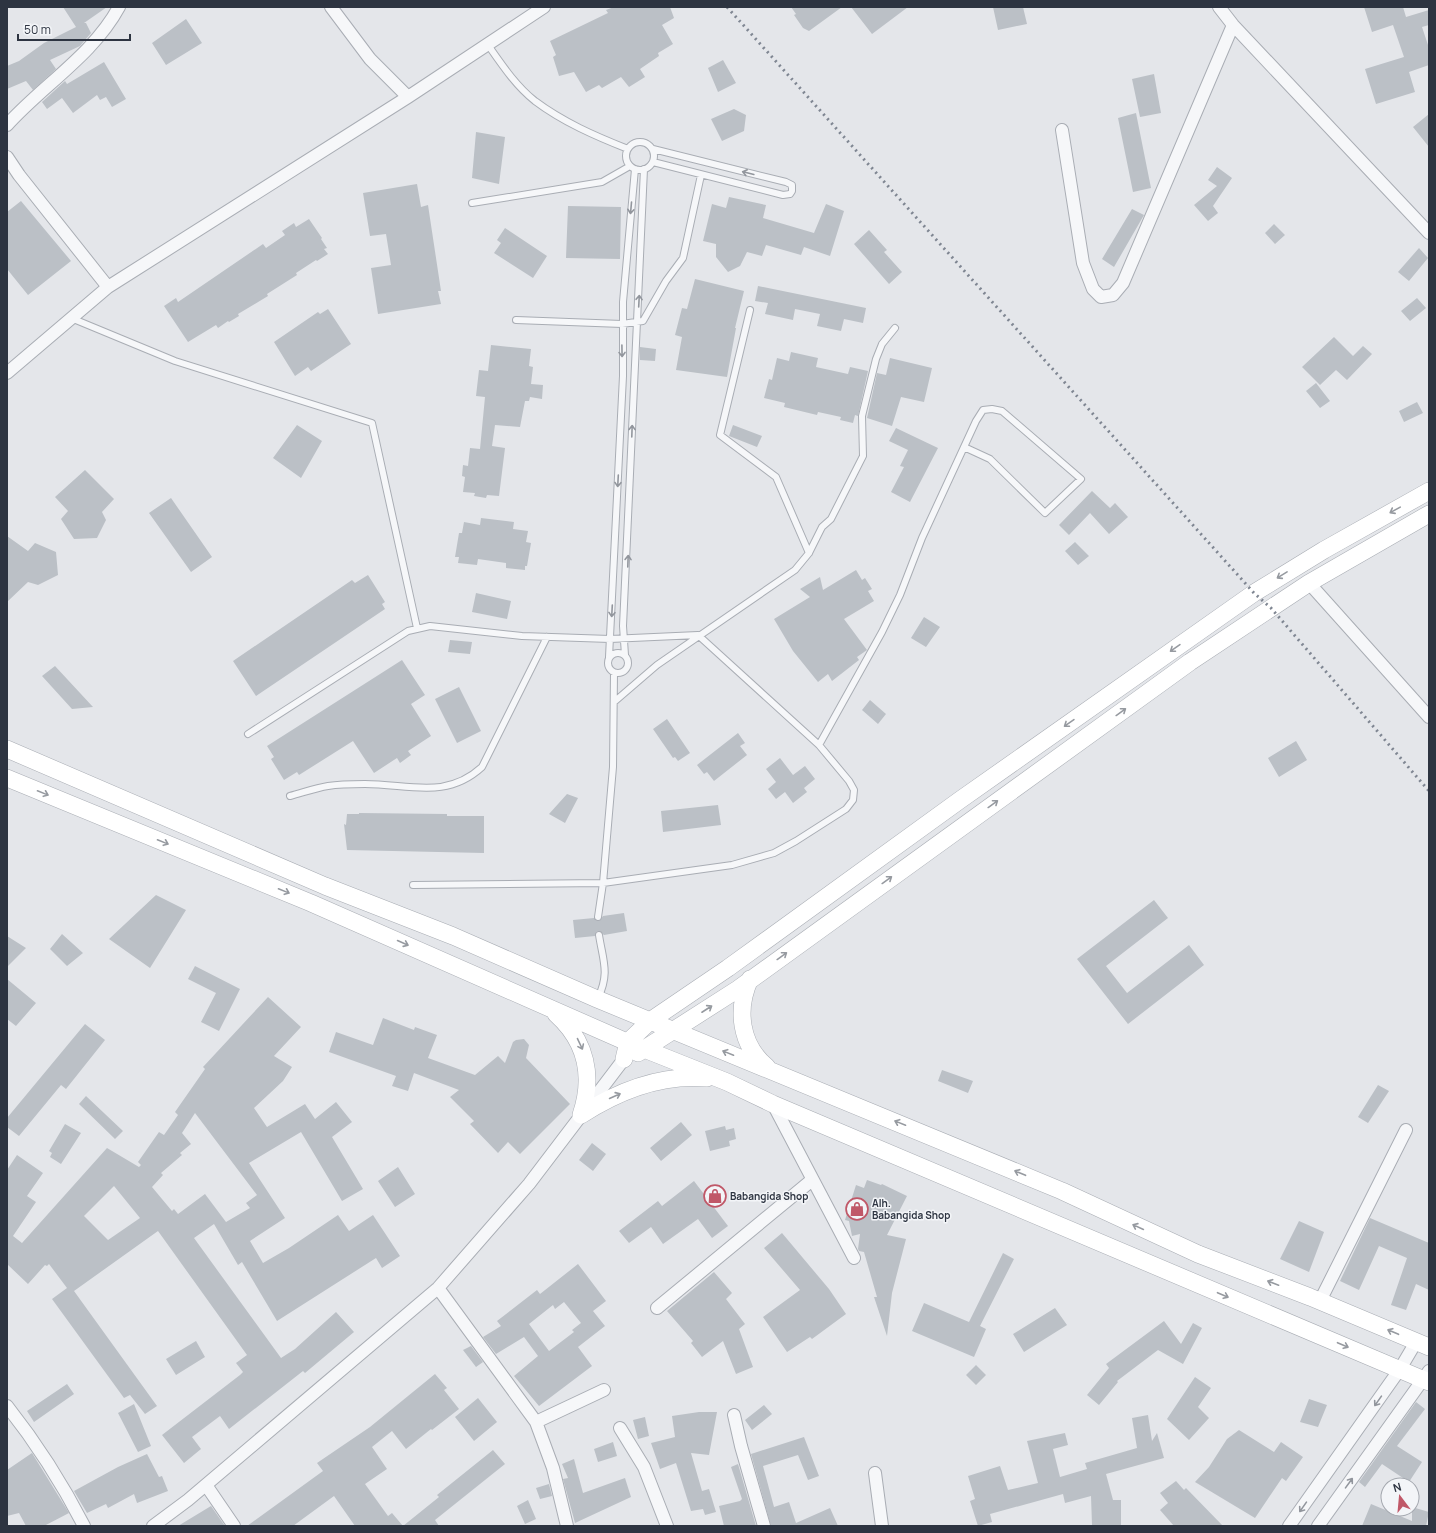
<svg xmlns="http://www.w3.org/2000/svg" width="1436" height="1533" font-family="Manrope,sans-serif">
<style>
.building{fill:#bbc0c6;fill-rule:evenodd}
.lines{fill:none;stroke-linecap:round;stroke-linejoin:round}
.lane-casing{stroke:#a9adb4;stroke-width:8}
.street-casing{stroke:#a9adb4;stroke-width:14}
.secondary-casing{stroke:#a9adb4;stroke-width:18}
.lane{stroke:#f6f7f9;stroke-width:6}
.street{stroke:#f6f7f9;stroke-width:12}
.secondary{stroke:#fff;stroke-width:17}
.rail{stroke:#7f8692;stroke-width:3;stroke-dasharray:2 4;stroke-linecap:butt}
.oneway{stroke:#92969d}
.oneway2{stroke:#969aa0}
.labels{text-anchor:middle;stroke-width:3;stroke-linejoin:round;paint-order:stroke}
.poi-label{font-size:10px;font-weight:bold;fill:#2d3441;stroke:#f3f5f8;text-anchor:start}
</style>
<rect width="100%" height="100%" fill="#e4e6ea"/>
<path class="building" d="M63,7H107L84,23H86L91,33L80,46L50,60L56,69L33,90L26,81L7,89V66L19,61L44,43L76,27Z
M614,7H670L674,18L662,25L673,44L658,53L659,56L640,69L645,77L629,87L621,77L602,88L599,85L586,92L574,72L559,76L553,57L556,55L550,41L608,13L606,10Z
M791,7H842L809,31L803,28L794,15L796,14Z
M851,7H908L872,34Z
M993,7H1023L1027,24L998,30Z
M1364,7H1403L1406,17L1429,10V25L1422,27L1429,48V65L1409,72L1415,92L1376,104L1365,69L1404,57L1393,25L1372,32Z
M186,19L202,43L166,65L152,43Z
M723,60L736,83L718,92L708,68Z
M104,62L126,99L112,107L106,97L100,100L97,95L73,113L62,98L47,109L42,102L65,81L67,84Z
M1154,74L1161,113L1140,117L1132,79Z
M734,109L746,115L744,131L722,141L711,119Z
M1136,113L1151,188L1133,192L1118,118Z
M1429,114V147L1413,127Z
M476,132L505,137L499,184L472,178Z
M1217,167L1232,178L1213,206L1218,213L1208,221L1194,205L1217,186L1208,180Z
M417,184L421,207L428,205L441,291H438L441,304L378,314L371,268L391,265L386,234L370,236L363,193Z
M729,197L766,205L763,218L814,233L826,204L844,211L830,256L804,247L801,255L766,245L762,256L747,252L740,266L728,272L716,257V244L703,241L712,204L726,208Z
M21,201L71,261L28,295L7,269V212Z
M568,206L621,207L620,259L566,258Z
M1132,209L1144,215L1114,267L1102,259Z
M309,219L322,238L321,239L327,248L324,249L328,254L317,261L316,260L296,273L297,275L267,294L268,296L238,314L239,316L229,322L228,321L218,328L216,325L188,342L164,306L176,298L178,302L263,244L266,248L285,235L282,231L294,223L296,227Z
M1274,224L1285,235L1275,244L1265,233Z
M505,228L547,256L533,278L494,253L501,243L497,240Z
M869,230L887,250L884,252L902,272L889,284L854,244Z
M1419,248L1428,258L1409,281L1398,272Z
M695,279L744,291L735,328H736L727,377L676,370L682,337L675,335L682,308L687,309Z
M758,286L866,308L863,323L844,319L841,331L817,326L820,314L795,309L793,320L765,314L768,303L755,301Z
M1417,298L1426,308L1410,321L1401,311Z
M328,309L351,344L311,371L308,367L295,376L274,342L318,312L320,314Z
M1334,337L1353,356L1363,346L1372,354L1347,380L1336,370L1320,385L1302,367Z
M491,345L531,349L529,366L533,367L531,384L543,385L542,399L530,397L529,401H525L520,427L495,425L492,446L505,448L499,496L487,495L486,498L474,496L475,493L463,492L465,477L462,476L463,465L468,466L470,448L480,449L485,397L476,396L479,370L488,371Z
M640,347L656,349L655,361L640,360Z
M791,352L818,358L816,367L848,374L850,367L868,371L858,416L855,415L853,423L840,420L841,417L818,412L817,415L784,407L785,403L764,398L769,379L772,380L777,358L789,361Z
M890,358L932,368L924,402L901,397L892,426L867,418L877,373L886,375Z
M1316,383L1330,401L1320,408L1306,391Z
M1417,402L1423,413L1404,422L1399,411Z
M297,425L322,441L301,478L273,458Z
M733,425L762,436L757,447L729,436Z
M896,428L938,448L910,502L891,492L904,467L900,466L908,450L889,441Z
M85,470L114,499L102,512L106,520L97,538L74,539L61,519L68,511L55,497Z
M1092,491L1110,508L1115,503L1128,517L1109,534L1090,513L1069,535L1059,525Z
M171,498L212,557L191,572L149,513Z
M481,518L514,522L513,529L528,531L526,542L531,543L527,566H525V570L506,568V563L478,559L477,565L458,563L459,557H455L459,533H462L464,522L480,525Z
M7,536L28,551L35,543L56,552L58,575L38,585L28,582L7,602Z
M1075,542L1089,556L1078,565L1065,551Z
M856,570L862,580L865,578L872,589L868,591L874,601L844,619L867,650L857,657L859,660L832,681L828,674L818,682L793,651L774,619L810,597L800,589L820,577L823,590Z
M368,575L385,602L382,604L385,609L256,696L233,661L352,580L355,583Z
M476,593L511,601L507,619L472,612Z
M924,617L940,627L926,647L911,638Z
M450,640L472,642L470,654L448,652Z
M402,660L425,695L411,704L431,736L408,751L411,755L400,763L397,758L374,773L353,741L299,775L297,772L284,780L271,759L274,757L267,746Z
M55,666L93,707L72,709L42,676Z
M459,687L481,731L457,743L435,699Z
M870,700L886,714L878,724L862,710Z
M667,719L690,753L678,761L675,757L673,758L653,729Z
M738,733L745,743L740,746L747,755L714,781L707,772L704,774L697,765Z
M1296,741L1307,760L1279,777L1268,758Z
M780,758L793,775L805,766L815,779L804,788L807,792L793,803L785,792L776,799L768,789L776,782L766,769Z
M567,794L578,798L565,823L549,814Z
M718,805L721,825L663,832L661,811Z
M359,813L447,814V816H484V853L347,850L344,824L346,825L347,814H359Z
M156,895L186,910L150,968L109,939Z
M1154,900L1168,918L1106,966L1127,993L1189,945L1204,965L1128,1024L1077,959Z
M624,913L627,931L604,935L599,931L596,932L595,936L575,938L573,920L594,918L596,921H599L603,916Z
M62,934L83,953L67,966L50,949Z
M7,936L26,948L7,967Z
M195,966L240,989L219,1031L201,1022L216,993L188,979Z
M7,979L36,1003L16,1026L7,1019Z
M268,997L301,1027L274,1056L292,1067L283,1081L254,1108L267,1127L305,1104L315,1119L336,1102L352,1122L332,1137L363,1189L342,1201L301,1132L249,1163L285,1218L250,1241L263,1263L289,1248L338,1215L349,1231L373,1215L400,1256L382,1268L376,1258L277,1321L242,1262L238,1265L214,1224L194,1238L281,1358L295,1349L336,1312L354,1332L305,1373L303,1371L229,1429L220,1416L192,1437L201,1449L184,1463L162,1435L240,1375L243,1372L236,1363L247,1355L158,1231L74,1291L157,1406L145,1414L130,1395L124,1398L52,1299L67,1288L49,1264L47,1266L45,1265L28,1284L7,1264V1170L17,1155L43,1173L27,1196L36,1202L13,1236L22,1243L107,1148L139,1167L141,1165L138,1162L159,1132L164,1135L178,1115L175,1112L205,1069L203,1067ZM195,1113L257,1195L246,1203L250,1208L226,1222L205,1194L178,1214L174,1209L172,1211L152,1187L163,1175L161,1173L182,1155L180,1153L191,1144L182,1133ZM114,1186L140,1218L108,1240L84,1216Z
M383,1018L414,1030L415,1027L437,1035L428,1058L475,1075L498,1056L505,1063L513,1042L516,1040L524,1039L529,1045L526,1058L570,1104L520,1154L508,1142L498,1153L470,1124L474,1121L450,1097L459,1090L414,1073L408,1091L392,1086L396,1076L329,1052L336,1032L373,1045Z
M85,1024L105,1040L66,1089L61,1085L19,1136L7,1127V1118Z
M942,1070L973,1081L968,1093L938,1081Z
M1378,1085L1389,1091L1368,1123L1358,1117Z
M86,1096L123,1131L115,1139L79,1104Z
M681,1122L692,1135L661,1161L650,1148Z
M65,1124L81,1133L61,1164L50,1157L52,1153L49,1151Z
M725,1126L726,1130L734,1128L736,1139L729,1141L730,1146L710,1151L705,1131Z
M592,1143L606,1154L593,1171L579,1160Z
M398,1167L415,1194L395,1207L378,1181Z
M867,1180L881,1185L882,1184L907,1196L887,1235L906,1239L892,1293L887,1336L874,1297H877L864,1252L859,1251L858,1249L860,1234L852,1236L849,1221L845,1220L856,1185L864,1188Z
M694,1181L728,1226L712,1238L698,1219L663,1244L651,1227L629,1243L619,1231L658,1201L662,1206Z
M1370,1218L1429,1243V1290L1416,1284L1406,1310L1391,1305L1407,1258L1379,1246L1359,1290L1340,1281Z
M1299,1221L1324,1232L1309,1272L1280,1259Z
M782,1233L829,1289L846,1314L812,1339L810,1337L787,1352L763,1317L800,1290L764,1248Z
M1003,1253L1014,1259L980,1326L986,1329L974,1357L912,1331L924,1303L969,1322Z
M578,1264L606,1301L593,1311L605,1326L578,1347L592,1366L539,1406L514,1376L538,1356L524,1337L496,1354L483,1337L501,1326L497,1321L537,1290L540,1294ZM564,1302L581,1323L572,1330L574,1332L549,1351L529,1324L553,1305L555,1309Z
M714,1272L732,1293L726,1299L745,1324L739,1329L753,1367L736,1374L723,1341L702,1357L691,1343L693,1341L667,1311Z
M1055,1308L1067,1325L1024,1352L1013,1334Z
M1164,1321L1181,1344L1193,1323L1202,1328L1183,1364L1158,1350L1117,1381L1118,1382L1099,1405L1087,1395L1109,1368L1106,1364Z
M196,1341L205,1357L176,1375L166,1359Z
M471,1346L483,1362L476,1367L463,1350Z
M976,1365L986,1375L976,1385L966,1375Z
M435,1374L447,1388L444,1390L459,1409L432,1430L431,1429L406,1449L392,1431L372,1447L387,1469L365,1484L388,1516L392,1513L403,1526L439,1497L437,1495L493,1450L505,1464L435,1520L439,1526H355L334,1496L293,1526H247L323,1471L317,1463L370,1427Z
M1195,1377L1211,1388L1198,1407L1209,1418L1189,1440L1167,1419Z
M67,1384L74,1394L34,1422L27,1411Z
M478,1398L497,1422L474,1441L455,1417Z
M1309,1399L1327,1405L1318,1427L1300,1422Z
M1416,1402L1425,1409L1397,1446L1422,1462L1409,1482L1382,1464L1365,1487L1359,1482Z
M134,1404L151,1446L138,1452L118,1413Z
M764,1405L772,1414L752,1430L745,1420Z
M699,1412H717L709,1455L691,1453L702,1491L709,1489L716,1512L705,1515L703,1509L691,1511L676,1463L660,1469L651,1443L675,1437L672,1416Z
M1148,1415L1152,1441L1157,1433L1164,1458L1106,1474L1113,1500H1121V1525H1092L1091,1496L1065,1503L1063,1494L990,1514L992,1522L978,1526L970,1501L975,1499L968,1476L1000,1466L1008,1490L1038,1483L1027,1441L1065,1433L1068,1445L1053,1449L1060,1477L1087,1469L1085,1463L1137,1448L1132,1418Z
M645,1417L649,1436L638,1439L633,1420Z
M1239,1430L1274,1452L1281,1442L1303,1457L1286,1481L1282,1478L1255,1518L1195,1482L1209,1467L1227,1439Z
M804,1437L819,1476L808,1480L798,1455L763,1466L774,1507L789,1502L796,1523L830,1508L838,1526H771L751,1454Z
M613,1442L617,1456L598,1462L594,1449Z
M32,1453L69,1513L44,1526H26L19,1513L7,1516V1470Z
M147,1454L159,1477L162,1476L168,1491L137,1503L134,1494L108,1508L106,1504L87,1513L74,1491L118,1467Z
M574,1459L583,1493L625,1478L631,1497L575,1523L563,1479L568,1478L562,1464Z
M738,1464L756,1526H724L719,1506L740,1501L742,1499L731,1467Z
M1176,1481L1184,1490L1186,1488L1223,1526H1174L1160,1510L1168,1503L1160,1493Z
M549,1484L552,1496L540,1499L536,1488Z
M528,1500L536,1519L525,1524L517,1506Z
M1371,1504L1412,1521V1507L1429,1512L1426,1526H1362Z
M211,1506L225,1526H178Z"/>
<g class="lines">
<g class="lane-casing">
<path id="lane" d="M488,45C502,65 516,86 535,101C563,122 595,136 628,149
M626 156a14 14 0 1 1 28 0a14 14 0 1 1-28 0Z
M653,162L783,195L790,194L792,191V185L786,182L653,149
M472,203L602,182L630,166
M750,310L720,435L776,477L809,553
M71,318L175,361L372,423L417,628
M516,320L622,324L643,321L666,281L683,258L701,175
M608 663a10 10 0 1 1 20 0a10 10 0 1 1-20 0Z
M625,655L623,626L644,169
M609,657L623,376V302L635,169
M614,702L657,665L795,570L809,553L822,527L831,519L863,456L862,416L876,359L882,344L895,328
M248,734L408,631L430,626L522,636L610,639L698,635L819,745L849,781L854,790L853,800L846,809L796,841L774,853L732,865L603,883L413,885
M819,745L882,632L900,595L922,538L976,421L983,410L992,409L1002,411L1081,479L1045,513L990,459L964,447
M290,796C302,793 315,788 328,786C340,784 353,784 365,784C409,784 446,800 482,767L547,637
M598,917L603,883L613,767L614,673
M598,998C610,973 603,961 599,935"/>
</g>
<g class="street-casing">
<path id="street" d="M331,7L370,59L408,97
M1219,7L1233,25L1429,233
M7,125C43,85 93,55 119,7
M1062,130L1083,263L1093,289L1101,297L1113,295L1123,283L1233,25
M7,157L19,175L108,287
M7,373L108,287L408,97L544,7
M1309,583L1429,717
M773,1104L854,1258
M438,1288L536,1422L553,1468L567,1526
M1320,1301L1406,1130
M657,1308L812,1180
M7,1406C37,1444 62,1483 84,1526
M734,1415L741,1446L764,1526
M536,1422L604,1390
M620,1428L644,1467L667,1526
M875,1473L882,1526
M206,1485L234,1526
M153,1526L188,1500L438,1288L529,1184L624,1059
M1289,1526L1400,1369L1416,1342
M1318,1526L1429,1371"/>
</g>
<g class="secondary-casing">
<path id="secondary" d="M7,749L325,886L453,936L597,999L1062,1191L1198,1254L1310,1297L1429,1347
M7,778L311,903L629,1043L727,1082L773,1104L1429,1382
M750,979C736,1009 740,1045 767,1067
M556,1014C586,1041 594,1076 581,1115
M638,1053L738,989L1190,662L1309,583L1429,514
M624,1059L628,1042L650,1021L728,968L960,800L1254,593L1324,550L1429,491
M581,1115C618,1091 662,1074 707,1078"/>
</g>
<use href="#lane" class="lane"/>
<use href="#street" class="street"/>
<use href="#secondary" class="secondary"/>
<path class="rail" d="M727,7L1254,593L1271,608L1429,791"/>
</g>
<defs><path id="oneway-shaft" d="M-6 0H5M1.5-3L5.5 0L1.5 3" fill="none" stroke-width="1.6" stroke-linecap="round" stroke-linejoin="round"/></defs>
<g class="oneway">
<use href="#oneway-shaft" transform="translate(748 173) rotate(-166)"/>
<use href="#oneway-shaft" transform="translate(631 208) rotate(95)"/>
<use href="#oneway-shaft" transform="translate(639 301) rotate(-87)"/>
<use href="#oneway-shaft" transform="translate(622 351) rotate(89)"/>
<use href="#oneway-shaft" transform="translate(632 431) rotate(-88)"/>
<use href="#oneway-shaft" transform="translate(618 481) rotate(93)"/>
<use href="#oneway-shaft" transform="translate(628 561) rotate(-88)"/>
<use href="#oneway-shaft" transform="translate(612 611) rotate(93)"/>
<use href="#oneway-shaft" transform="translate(1378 1401) rotate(125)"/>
<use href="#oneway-shaft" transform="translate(1349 1483) rotate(-54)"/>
<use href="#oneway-shaft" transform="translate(1303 1507) rotate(125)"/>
</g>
<g class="oneway2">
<use href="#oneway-shaft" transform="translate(1395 510) rotate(151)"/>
<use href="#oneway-shaft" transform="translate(1282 575) rotate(148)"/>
<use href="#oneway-shaft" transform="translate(1175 648) rotate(145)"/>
<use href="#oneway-shaft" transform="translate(1121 712) rotate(-36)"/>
<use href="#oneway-shaft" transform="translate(1069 723) rotate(145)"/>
<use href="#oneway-shaft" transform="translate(43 793) rotate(22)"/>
<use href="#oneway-shaft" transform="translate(993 804) rotate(-36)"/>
<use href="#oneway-shaft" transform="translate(163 842) rotate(22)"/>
<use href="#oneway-shaft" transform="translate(887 880) rotate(-36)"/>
<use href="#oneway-shaft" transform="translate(284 891) rotate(22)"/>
<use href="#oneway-shaft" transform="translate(403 943) rotate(24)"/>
<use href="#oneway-shaft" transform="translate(782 956) rotate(-36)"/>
<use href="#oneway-shaft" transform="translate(707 1009) rotate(-33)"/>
<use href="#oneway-shaft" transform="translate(580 1044) rotate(65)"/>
<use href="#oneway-shaft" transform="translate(728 1053) rotate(-158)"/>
<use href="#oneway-shaft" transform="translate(615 1096) rotate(-24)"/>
<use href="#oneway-shaft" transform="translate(900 1123) rotate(-158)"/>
<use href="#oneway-shaft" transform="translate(1020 1173) rotate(-157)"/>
<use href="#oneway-shaft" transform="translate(1138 1227) rotate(-155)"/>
<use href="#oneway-shaft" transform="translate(1273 1283) rotate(-159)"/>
<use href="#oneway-shaft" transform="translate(1223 1295) rotate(23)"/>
<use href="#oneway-shaft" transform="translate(1393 1332) rotate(-157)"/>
<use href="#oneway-shaft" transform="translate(1343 1345) rotate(23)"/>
</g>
<defs>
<g id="shop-ring" transform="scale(1.15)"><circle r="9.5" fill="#f3f5f8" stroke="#c05868" stroke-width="1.5"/><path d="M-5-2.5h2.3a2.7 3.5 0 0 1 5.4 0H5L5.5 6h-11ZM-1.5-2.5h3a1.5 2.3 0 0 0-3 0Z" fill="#c05868"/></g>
</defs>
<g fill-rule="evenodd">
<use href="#shop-ring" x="715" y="1196"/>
<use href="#shop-ring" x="857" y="1209"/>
</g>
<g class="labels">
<g class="poi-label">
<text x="730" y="1200">Babangida Shop</text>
<text x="872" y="1207">Alh.<tspan x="872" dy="12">Babangida Shop</tspan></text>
</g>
</g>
<rect width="1436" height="1533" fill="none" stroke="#2d3441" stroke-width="16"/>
<g transform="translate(1400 1497) rotate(344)"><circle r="19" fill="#f3f5f8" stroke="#a4a8af"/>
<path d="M0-3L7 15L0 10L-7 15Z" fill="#c05868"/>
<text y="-6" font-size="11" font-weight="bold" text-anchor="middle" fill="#2d3441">N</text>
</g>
<path d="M18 34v6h112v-6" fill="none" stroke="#2d3441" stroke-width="2"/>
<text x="24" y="34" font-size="12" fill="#2d3441" stroke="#f3f5f8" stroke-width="3" paint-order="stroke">50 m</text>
</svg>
